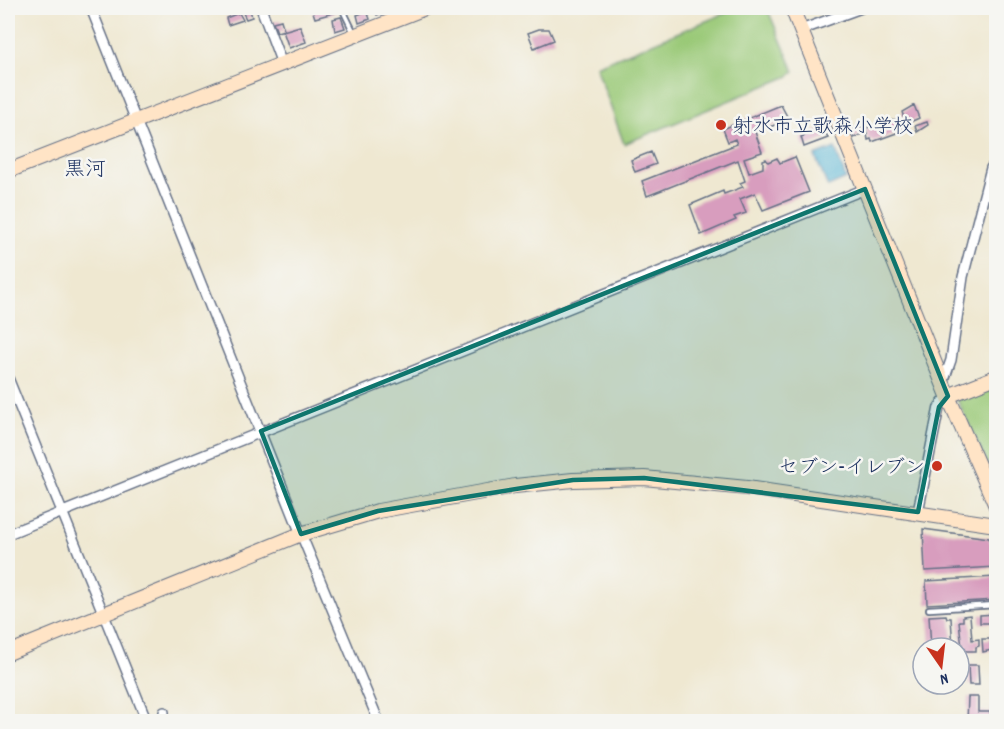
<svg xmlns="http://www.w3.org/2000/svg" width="1004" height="729" font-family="Dekko,'Klee One',sans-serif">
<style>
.green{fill:#9ac977;stroke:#5a7c6a;stroke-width:1.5}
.water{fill:#54b3d3;stroke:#387198;stroke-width:1.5}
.building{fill:#d89dbe}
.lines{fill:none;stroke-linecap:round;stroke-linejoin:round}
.lane-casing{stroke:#657086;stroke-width:8}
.street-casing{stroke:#657086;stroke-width:12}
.secondary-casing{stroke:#657086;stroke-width:16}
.lane{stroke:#fff;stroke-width:4.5}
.street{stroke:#fff;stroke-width:9}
.secondary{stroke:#ffe4c6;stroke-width:14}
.marked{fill:#0f766e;fill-opacity:0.2;stroke:#0f766e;stroke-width:4.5;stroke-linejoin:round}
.poi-dot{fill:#c8321e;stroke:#f6f6f2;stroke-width:2}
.labels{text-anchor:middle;stroke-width:5;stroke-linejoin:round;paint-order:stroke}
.poi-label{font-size:20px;fill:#1b2f5e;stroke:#f6f6f2;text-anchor:start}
.neighbourhood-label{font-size:21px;fill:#1b2f5e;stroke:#f6f6f2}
</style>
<rect width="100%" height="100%" fill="#f6f6f2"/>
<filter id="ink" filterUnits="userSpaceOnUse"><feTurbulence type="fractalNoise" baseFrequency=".0167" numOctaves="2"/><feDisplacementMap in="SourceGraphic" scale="12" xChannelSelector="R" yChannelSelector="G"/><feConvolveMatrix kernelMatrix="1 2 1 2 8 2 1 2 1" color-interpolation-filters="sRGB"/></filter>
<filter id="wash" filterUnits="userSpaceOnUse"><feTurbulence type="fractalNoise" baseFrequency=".008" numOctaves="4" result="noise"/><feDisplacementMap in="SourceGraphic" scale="24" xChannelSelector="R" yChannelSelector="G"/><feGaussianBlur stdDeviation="1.35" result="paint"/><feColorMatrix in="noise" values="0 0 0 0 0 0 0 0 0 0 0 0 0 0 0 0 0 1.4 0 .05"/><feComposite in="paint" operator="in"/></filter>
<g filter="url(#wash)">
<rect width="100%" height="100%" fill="#efe8d1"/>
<path class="green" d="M738,8H767L794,71L789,76L624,144L596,66Z
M996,383V483L957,399Z"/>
<path class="water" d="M835,148L846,179L828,187L815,156Z"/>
<g id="blocks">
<path class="building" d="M315,8H336L337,12L315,18L312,9Z
M377,8H397L377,15Z
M250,10L252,17L246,19L243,13Z
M367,11L370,19L359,23L357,15Z
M239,13L243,20L228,25L226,18Z
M341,17L345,28L335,31L333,19Z
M281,20L284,30L277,32L273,22Z
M300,26L306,42L289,48L283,31Z
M539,29H549L554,40L534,48L528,33Z
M781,105L789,120L755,132L762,152L744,158L749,173L763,168V160L766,159L768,162L777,158L780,163L795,157L809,192L763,210L755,193L740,199L746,213L734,217L736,220L701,235L690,205L723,191L724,194L743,187L740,183L745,181L738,160L647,196L642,181L737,144L735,139L728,142L723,129Z
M914,105L919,118L906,124L902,112Z
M897,119L902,131L872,142L871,139L868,140L866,128Z
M927,122L928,125L917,132L915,126Z
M861,126L864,133L854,138L851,131Z
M824,128L828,138L804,147L801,137Z
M651,152L656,164L635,172L631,160Z
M923,529L989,538L994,549L996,567L925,571Z
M996,577V600L927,604L926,581Z
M996,614V623H980V615Z
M946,615L947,618H951L953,648H931L929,616Z
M970,615L972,640L979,639V646L976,647V651H965V648H962L959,621H963V616Z
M991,633H996V649L983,652L982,639H991Z
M968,665H978L979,685H969Z
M968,697H978V712H991V708H996V716H992V721L967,722Z"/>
</g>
</g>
<g filter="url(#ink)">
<use href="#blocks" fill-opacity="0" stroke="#657086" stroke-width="1.5"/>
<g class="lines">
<g class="lane-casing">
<path id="lane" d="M342,8L354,33
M929,609L996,605"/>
</g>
<g class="street-casing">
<path id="street" d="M91,8L301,534L379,722
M261,8L282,64
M801,30L861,8
M8,378L146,719
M943,383L951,360L963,277L991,168L996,163
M918,512L939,407L948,396
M8,534L865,189
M164,712V722"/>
</g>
<g class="secondary-casing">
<path id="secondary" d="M792,8L948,396L996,506
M8,171L425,8
M948,396L996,377
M8,653L301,534L378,511L515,486L573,480L644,478L747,488L996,525"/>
</g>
<use href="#lane" class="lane"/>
<use href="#street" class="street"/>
<use href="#secondary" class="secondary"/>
</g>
</g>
<path class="marked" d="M865,189L948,396L939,407L918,512L644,478L573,480L378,511L301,534L261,431Z"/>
<g class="poi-dot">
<circle cx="721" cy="125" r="6"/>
<circle cx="937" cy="466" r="6"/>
</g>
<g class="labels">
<g class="poi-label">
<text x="733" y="132">射水市立歌森小学校</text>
<text x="925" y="473" text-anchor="end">セブン-イレブン</text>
</g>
<g class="neighbourhood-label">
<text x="85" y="175">黒河</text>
</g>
</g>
<rect width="1004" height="729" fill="none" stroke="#f6f6f2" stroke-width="30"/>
<g transform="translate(941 666) rotate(166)"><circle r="28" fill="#f6f6f2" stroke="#9ea6b7" stroke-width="1.5"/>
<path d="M0-4.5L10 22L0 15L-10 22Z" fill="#c8321e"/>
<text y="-9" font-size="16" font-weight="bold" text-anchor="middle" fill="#1b2f5e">N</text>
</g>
</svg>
